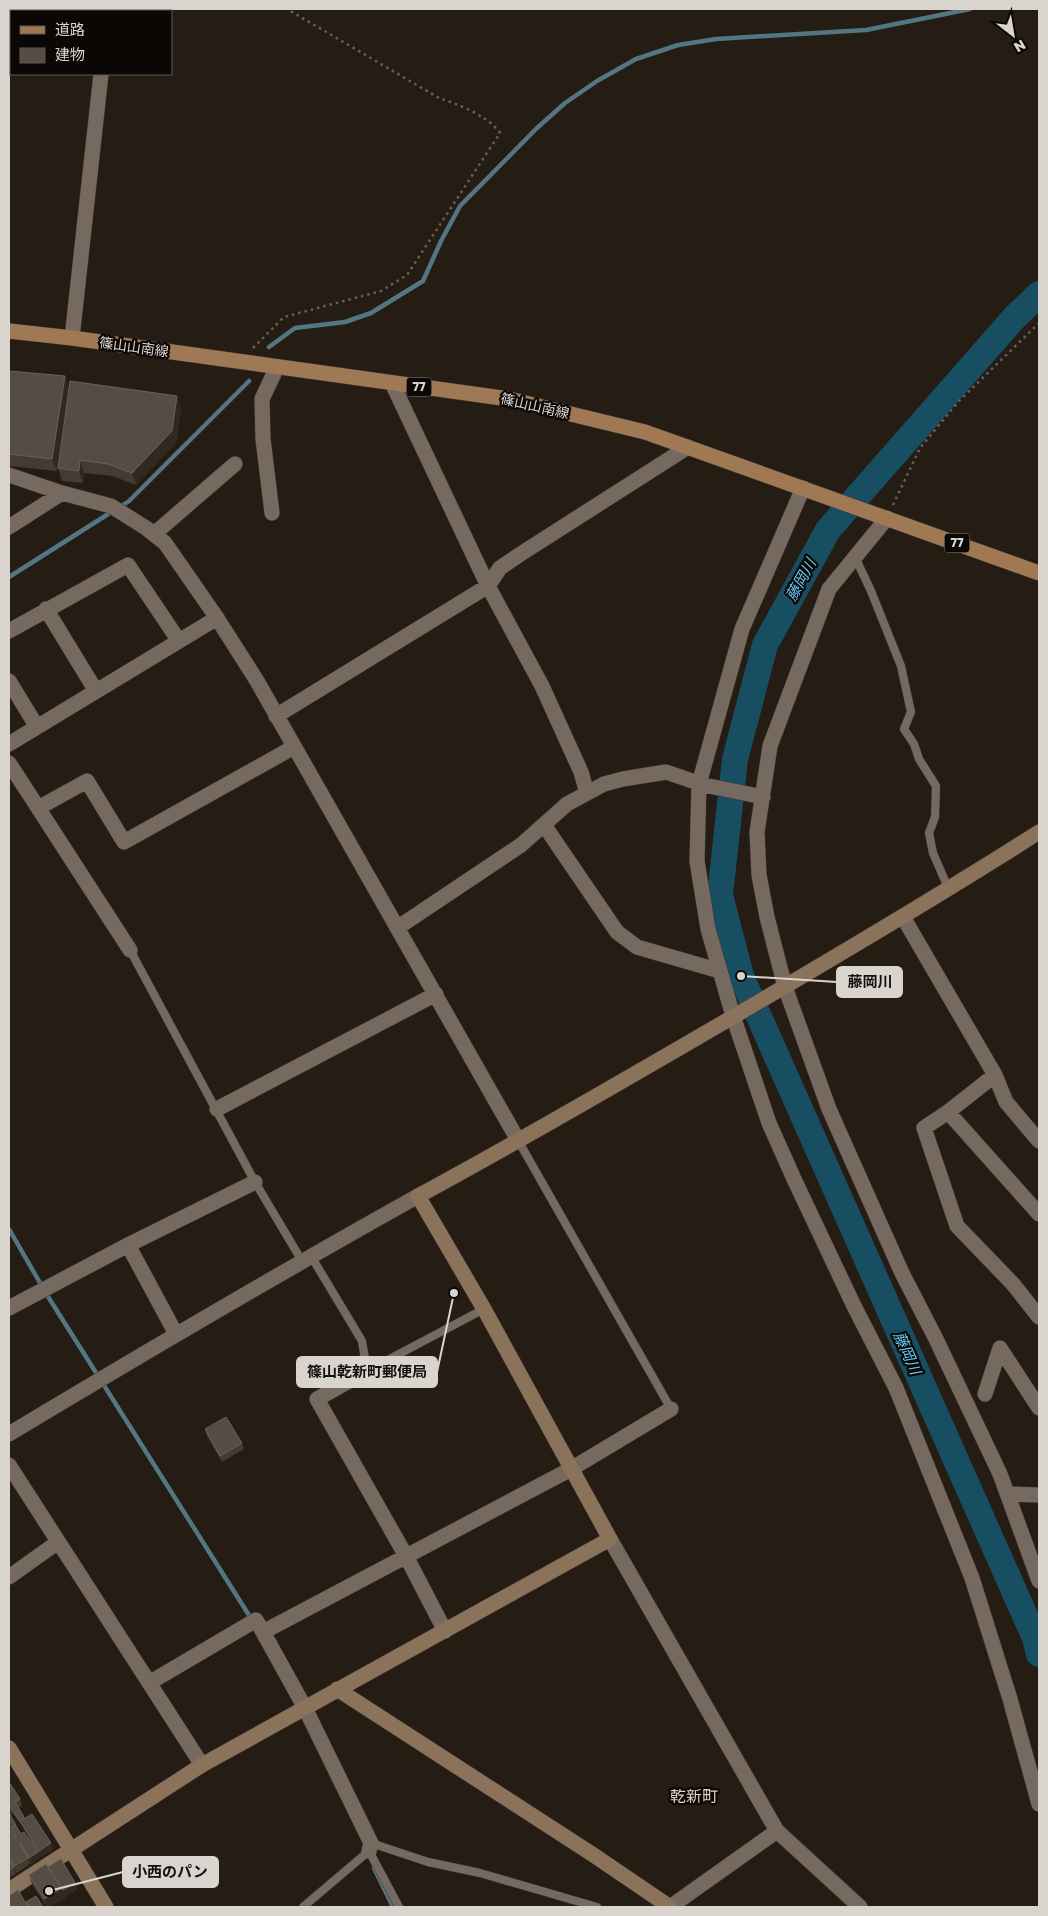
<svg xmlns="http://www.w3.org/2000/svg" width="1048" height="1916" font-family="'Golos Text','Noto Sans JP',sans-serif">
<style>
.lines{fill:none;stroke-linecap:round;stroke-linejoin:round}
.stream{stroke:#527682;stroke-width:4.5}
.river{stroke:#174e62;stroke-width:26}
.lane-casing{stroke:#3f3833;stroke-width:9}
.street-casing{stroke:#3f3833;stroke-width:16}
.secondary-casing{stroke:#3f3833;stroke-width:16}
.primary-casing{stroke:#3f3833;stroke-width:16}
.path{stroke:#686059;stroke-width:2.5;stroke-dasharray:2.5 4;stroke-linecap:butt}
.lane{stroke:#766a60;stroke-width:8}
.street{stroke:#766a60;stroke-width:15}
.secondary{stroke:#8b725a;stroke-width:15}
.primary{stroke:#9f7954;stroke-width:15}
.wall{fill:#453b33;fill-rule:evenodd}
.shaded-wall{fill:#32281f}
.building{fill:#554c43;stroke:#6a6159}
.labels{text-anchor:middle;stroke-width:4.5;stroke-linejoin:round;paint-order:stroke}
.shield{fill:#0b0705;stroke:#9c9692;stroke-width:1}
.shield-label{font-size:12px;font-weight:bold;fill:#dad4ce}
.street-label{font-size:14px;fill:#dad4ce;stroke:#0b0705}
.water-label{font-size:15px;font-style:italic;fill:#67cef5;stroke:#0b0705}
.quarter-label{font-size:16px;fill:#dfd2c7;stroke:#0b0705}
.leader{fill:none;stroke:#dad4ce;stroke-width:2}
.callout-dot{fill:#dad4ce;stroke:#0b0705;stroke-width:2}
.callout{fill:#dad4ce;stroke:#dad4ce;stroke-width:2}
.callout-label{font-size:15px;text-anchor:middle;font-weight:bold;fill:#111}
</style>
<rect width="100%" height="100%" fill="#251c14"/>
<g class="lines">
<path class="stream" d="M269,347L295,328L345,322L371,313L423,281L441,241L460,206L537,128L565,103L597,81L636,59L678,45L716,39L866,30L970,9
M120,507L129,501L249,381
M9,577L113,511
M9,1229L47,1295L252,1620
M374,1868L393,1907"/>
<path class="river" d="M1039,294L1014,318L828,530L765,645L735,759L720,895L741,976L1035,1638L1039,1654"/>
<g class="lane-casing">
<path id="lane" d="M855,557L871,591L901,666L911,712L904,729L914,744L919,759L936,786L935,817L929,833L933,853L949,890
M130,950L255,1182L302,1261
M519,1142L671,1409
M311,1256L362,1341L367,1371L484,1309
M371,1843L428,1862L480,1873L597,1907
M303,1907L369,1851L399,1907"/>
</g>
<g class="street-casing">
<path id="street" d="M108,11V9
M72,338L101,74
M9,475L62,493L111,506L146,528L165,543L217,618L257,681L519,1142
M803,488L742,629L699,784L697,861L708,929L733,1016L769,1123L794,1179L854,1306L896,1388L972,1578L1010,1699L1039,1804
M272,513L263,439L262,399L277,367
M887,518L829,589L770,746L757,832L759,875L767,917L785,987L829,1109L902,1273L936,1339L1000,1474L1039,1581
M9,527L62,493
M154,534L235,464
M46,609L96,691
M9,631L128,565L179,641
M9,681L37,727
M276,716L488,586L392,383
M9,744L217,618
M9,763L130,950
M587,793L581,772L542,686L488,586L500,568L519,555L688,447
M38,808L87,781L124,842L294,747
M544,825L617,932L637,947L720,971
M903,917L995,1075L1006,1102L1039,1141
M397,928L521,845L567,804L604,784L623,779L666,772L704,785L763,797
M995,1075L948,1112L924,1128L957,1226L1013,1284L1039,1317
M217,1109L436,994
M948,1112L1039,1214
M128,1245L255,1182
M9,1308L128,1245L176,1334
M367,1371L317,1399L406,1556L445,1631
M985,1394L1000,1348L1039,1408
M9,1434C144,1353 280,1273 418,1196
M9,1465L202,1765
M1007,1494L1039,1495
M610,1539L777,1831L860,1907
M9,1577L58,1542
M263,1632L305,1708L371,1843L369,1851
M149,1683L256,1620L263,1632L571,1469L671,1409
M670,1907L777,1831"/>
</g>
<g class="secondary-casing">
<path id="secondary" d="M337,1689L592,1854L670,1907
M9,1748L106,1907
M9,1890L202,1765L610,1539L484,1309L418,1196C520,1141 619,1083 719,1025C827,962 934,899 1039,832"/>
</g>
<g class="primary-casing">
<path id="primary" d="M9,331L72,338L509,399L645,432L1039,573"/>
</g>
<path class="path" d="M253,348L284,317L381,291L407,275L500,133C487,115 459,105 439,98L287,9
M893,505L920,448L959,401L1039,323"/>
<use href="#lane" class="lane"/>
<use href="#street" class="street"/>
<use href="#secondary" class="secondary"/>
<use href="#primary" class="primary"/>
</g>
<path class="wall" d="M9,371L65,376L69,388L181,408L176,443L136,485L112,476L84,473L83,483L62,481L58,468L65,420L57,471L9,466Z
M205,1429L242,1443L244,1449L222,1462L207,1436Z
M9,1782L20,1799L22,1806L18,1808L24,1818L51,1843L53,1850L41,1857L39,1853L40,1858L31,1864L28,1859L30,1864L17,1873L14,1868L16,1874L9,1878V1832L10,1831L9,1829ZM11,1811L22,1826L32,1843L21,1834L11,1816L12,1815Z
M48,1867L78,1889L65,1897L64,1894L65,1898L50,1907H47L32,1884L29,1875Z"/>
<path class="shaded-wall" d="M65,376L70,389L57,471L52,459Z
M177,396L181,408L176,443L136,485L132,473Z
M80,460L84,473L83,483L79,471Z
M51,1843L53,1850L41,1857L39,1851Z
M38,1852L40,1858L31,1864L29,1858Z
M75,1883L78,1889L65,1897L63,1890Z
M62,1888L65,1898L50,1907H47L44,1899Z"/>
<path class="building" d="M9,371L65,376L52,459L9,454Z
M70,381L177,396L172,431L132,473L108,464L80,460L79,471L58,468Z
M226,1417L242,1443L220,1456L205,1429Z
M9,1782L20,1799L15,1802L24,1817L19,1820L9,1805Z
M9,1813L16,1825L10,1829L9,1826Z
M32,1814L51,1843L39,1851L20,1821Z
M16,1826L21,1834L24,1832L38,1852L29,1858L20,1843L28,1858L14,1866L9,1857V1832L11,1831L15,1838L16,1837L12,1829Z
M61,1859L75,1883L63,1890L48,1867Z
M9,1860L14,1867L9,1870Z
M46,1864L62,1888L44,1899L29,1875Z
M18,1890L28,1907H9V1896Z
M36,1896L43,1907H29L26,1902Z"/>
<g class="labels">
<g class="shield">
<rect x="406.5" y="377.5" width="25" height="19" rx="4"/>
<rect x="944.5" y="533.5" width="25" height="19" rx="4"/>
</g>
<g class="shield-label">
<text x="419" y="391">77</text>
<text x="957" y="547">77</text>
</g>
<g class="street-label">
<text transform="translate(134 347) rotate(8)" y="5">篠山山南線</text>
<text transform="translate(535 406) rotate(13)" y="5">篠山山南線</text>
</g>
<g class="water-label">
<text transform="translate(801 580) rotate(-61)" y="5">藤岡川</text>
<text transform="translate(907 1353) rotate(66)" y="5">藤岡川</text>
</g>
<g class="quarter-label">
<text x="694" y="1802">乾新町</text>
</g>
</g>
<path class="leader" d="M741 976L837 982M454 1293L437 1372M49 1891L123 1872"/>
<g class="callout-dot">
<circle cx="741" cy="976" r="5"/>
<circle cx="454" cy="1293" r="5"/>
<circle cx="49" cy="1891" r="5"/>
</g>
<g class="callout">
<rect x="837" y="967" width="65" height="30" rx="5"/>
<rect x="297" y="1357" width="140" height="30" rx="5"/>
<rect x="123" y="1857" width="95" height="30" rx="5"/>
</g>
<g class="callout-label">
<text x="870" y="987">藤岡川</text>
<text x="367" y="1377">篠山乾新町郵便局</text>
<text x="170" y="1877">小西のパン</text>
</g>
<rect width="1048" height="1916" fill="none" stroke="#dad4ce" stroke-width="20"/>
<rect x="10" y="10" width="162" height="65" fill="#0b0705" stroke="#5e5955"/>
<rect x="20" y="26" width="25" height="8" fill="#9f7954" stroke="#5e5955"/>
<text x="55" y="35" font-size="15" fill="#dad4ce">道路</text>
<rect x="20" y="48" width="25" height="15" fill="#554c43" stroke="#5e5955"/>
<text x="55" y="60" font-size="15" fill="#dad4ce">建物</text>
<g transform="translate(1013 35) rotate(149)" stroke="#0b0705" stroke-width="4" paint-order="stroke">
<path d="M0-4L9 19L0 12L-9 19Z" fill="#dad4ce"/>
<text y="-8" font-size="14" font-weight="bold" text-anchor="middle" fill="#dad4ce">N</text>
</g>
</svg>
